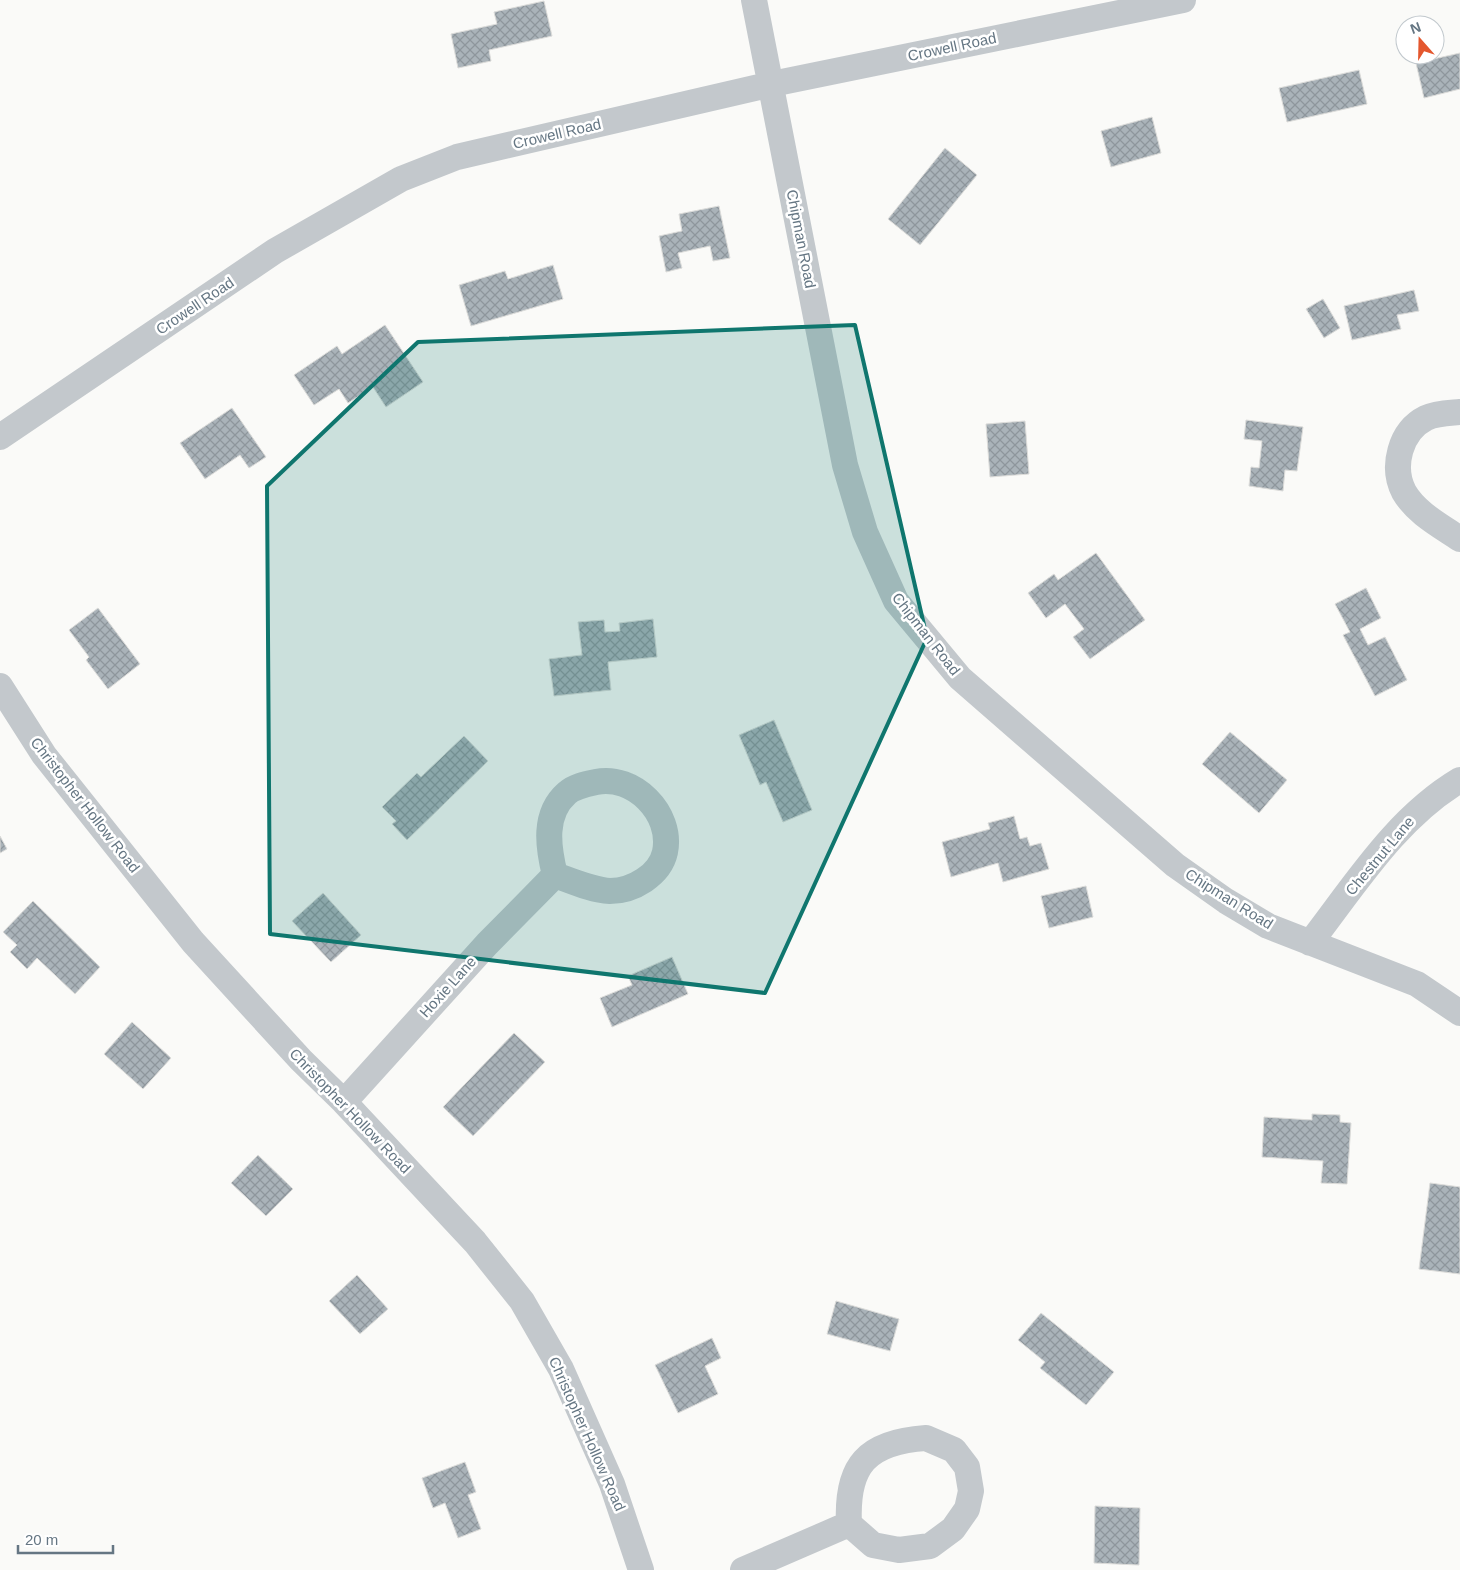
<svg xmlns="http://www.w3.org/2000/svg" width="1460" height="1570" font-family="Arial,sans-serif">
<style>
.building{fill:url(#building-cross-hatch);stroke:#dcdcda}
.lines{fill:none;stroke-linecap:round;stroke-linejoin:round}
.street{stroke:#c3c8cc;stroke-width:26}
.marked{fill:#0f766e;fill-opacity:0.2;stroke:#0f766e;stroke-width:4;stroke-linejoin:round}
.labels{text-anchor:middle;stroke-width:5;stroke-linejoin:round;paint-order:stroke}
.street-label{font-size:15px;fill:#657683;stroke:#fff}
</style>
<defs>
<pattern id="building-cross-hatch" width="8" height="8" patternUnits="userSpaceOnUse" patternTransform="scale(1.25)"><rect width="8" height="8" fill="#aab3b9"/><path d="M0 0l8 8M0 8l8-8" fill="none" stroke="#8e969c"/></pattern>
</defs>
<rect width="100%" height="100%" fill="#fafaf8"/>
<path class="building" d="M544,1L552,36L489,50L491,61L458,68L451,34L497,24L494,12Z
M1460,53V89L1424,98L1416,63Z
M1359,70L1367,104L1287,122L1279,88Z
M1152,117L1161,153L1111,167L1101,131Z
M945,148L977,175L920,245L888,219Z
M719,206L730,258L713,261L710,246L678,253L682,268L666,272L659,236L682,231L679,214Z
M553,265L563,299L471,326L459,285L505,271L508,279Z
M1414,290L1419,311L1397,315L1401,329L1352,340L1344,306Z
M1323,299L1340,328L1324,338L1306,309Z
M385,325L423,382L386,407L373,387L348,403L339,389L314,405L294,375L337,346L342,354Z
M232,408L266,457L249,468L240,455L205,479L180,443Z
M1246,420L1303,427L1297,471L1285,470L1283,491L1249,486L1251,467L1259,468L1262,441L1244,439Z
M1025,421L1029,474L990,477L986,424Z
M1096,553L1145,620L1090,659L1073,637L1084,629L1065,604L1046,618L1028,593L1054,574L1058,580Z
M1366,588L1381,618L1360,629L1368,645L1385,637L1407,680L1375,696L1343,635L1350,632L1335,604Z
M98,608L140,664L108,689L86,660L89,657L69,630Z
M653,619L657,657L608,662L611,690L554,696L549,659L582,655L578,622L604,620L605,632L620,631L619,623Z
M774,720L812,810L783,822L766,782L760,785L739,735Z
M1230,732L1287,780L1259,813L1202,764Z
M464,736L488,761L407,840L392,824L396,821L382,807L417,773L421,777Z
M1014,816L1020,839L1027,837L1030,846L1041,843L1049,869L1003,882L998,863L951,877L942,842L990,829L988,823Z
M0,836L7,849L0,853Z
M1086,886L1093,917L1049,928L1041,896Z
M323,893L361,935L331,962L292,921Z
M33,901L100,967L75,994L37,958L27,969L10,952L17,945L3,932Z
M672,957L688,994L612,1027L600,998L632,985L628,976Z
M132,1022L171,1058L143,1089L104,1054Z
M514,1033L545,1062L473,1136L443,1107Z
M1312,1114L1340,1115V1122L1351,1123L1347,1184L1321,1183L1323,1161L1262,1157L1264,1117L1312,1120Z
M258,1155L293,1189L266,1216L231,1183Z
M1430,1183L1460,1187V1274L1419,1269Z
M357,1275L388,1309L360,1334L329,1301Z
M836,1301L899,1319L890,1351L827,1334Z
M1041,1313L1114,1372L1086,1405L1040,1368L1045,1362L1018,1340Z
M712,1338L721,1358L705,1366L718,1394L678,1413L655,1365Z
M465,1462L476,1492L468,1495L481,1529L458,1538L445,1503L433,1508L422,1478Z
M1095,1506L1140,1508L1139,1565L1094,1563Z"/>
<g class="lines">
<path class="street" d="M754,0L845,465L865,532L896,601L960,678L1175,865L1226,901L1268,926L1417,984L1460,1013
M1460,412C1449,413 1436,413 1426,418C1400,431 1391,467 1404,492C1416,513 1441,526 1460,539
M0,437L275,251L401,179L457,157L772,84L1183,0
M0,686L44,755L193,942L301,1060L344,1102L475,1242L522,1301L561,1369L612,1484L641,1570
M1310,943C1355,885 1396,818 1460,780
M344,1102L487,944L555,875C548,847 543,814 567,793C575,786 586,784 596,782C633,774 673,813 665,852C660,875 633,891 610,891C592,890 572,881 555,875
M926,1438L954,1450L967,1467L971,1491L967,1509L953,1529L930,1546L899,1550L873,1545L849,1524C846,1465 867,1442 926,1438Z
M743,1570L849,1524"/>
</g>
<path class="marked" d="M855,325L927,638L765,993L270,934L267,486L418,342Z"/>
<g class="labels">
<g class="street-label">
<text transform="translate(952 47) rotate(-12)" y="5">Crowell Road</text>
<text transform="translate(557 134) rotate(-13)" y="5">Crowell Road</text>
<text transform="translate(801 239) rotate(79)" y="5">Chipman Road</text>
<text transform="translate(195 306) rotate(-34)" y="5">Crowell Road</text>
<text transform="translate(926 634) rotate(52)" y="5">Chipman Road</text>
<text transform="translate(85 805) rotate(52)" y="5">Christopher Hollow Road</text>
<text transform="translate(1380 856) rotate(-50)" y="5">Chestnut Lane</text>
<text transform="translate(1229 899) rotate(32)" y="5">Chipman Road</text>
<text transform="translate(448 987) rotate(-48)" y="5">Hoxie Lane</text>
<text transform="translate(350 1111) rotate(46)" y="5">Christopher Hollow Road</text>
<text transform="translate(587 1434) rotate(66)" y="5">Christopher Hollow Road</text>
</g>
</g>
<g transform="translate(1420 40) rotate(340)"><circle r="24" fill="#ffffff" stroke="#c1c8cd"/>
<path d="M0-4L9 19L0 12L-9 19Z" fill="#e4572e"/>
<text y="-8" font-size="14" font-weight="bold" text-anchor="middle" fill="#657683">N</text>
</g>
<path d="M18 1545v8h95v-8" fill="none" stroke="#657683" stroke-width="2.5"/>
<text x="25" y="1545" font-size="15" fill="#657683" stroke="#ffffff" stroke-width="4" paint-order="stroke">20 m</text>
</svg>
